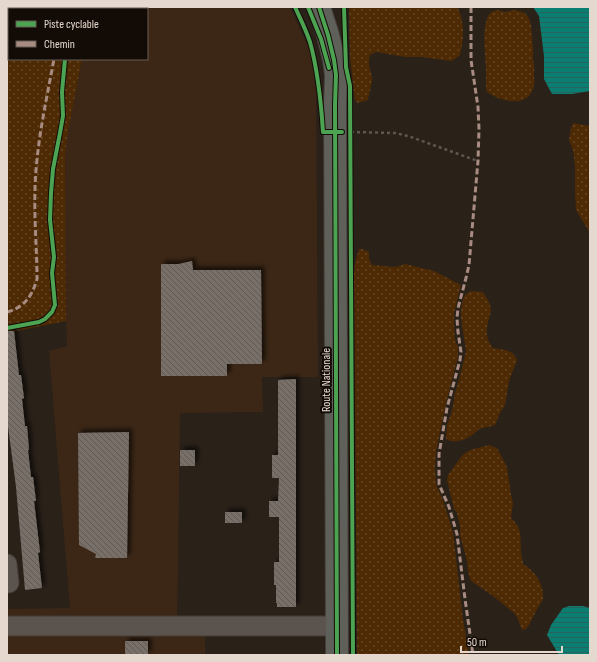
<svg xmlns="http://www.w3.org/2000/svg" width="597" height="662" font-family="'Sofia Sans Condensed',sans-serif">
<style>
.built{fill:#3c2716}
.grass{fill:url(#grass-dots)}
.water{fill:url(#water-rules)}
.building{fill:url(#building-back-hatch);filter:url(#shadow)}
.lines{fill:none;stroke-linecap:round;stroke-linejoin:round}
.minor-casing{stroke:#443c36;stroke-width:21}
.major-casing{stroke:#443c36;stroke-width:24}
.path{stroke:#5d5751;stroke-width:2.5;stroke-dasharray:3 3;stroke-linecap:butt}
.minor{stroke:#5a534e;stroke-width:19}
.major{stroke:#5f605a;stroke-width:22}
.quiet{stroke:#a88b81;stroke-width:3;stroke-dasharray:6 3;stroke-linecap:butt}
.cycleway-casing{stroke:#130c06;stroke-width:6}
.cycleway{stroke:#4ca352;stroke-width:4}
.labels{text-anchor:middle;stroke-width:4;stroke-linejoin:round;paint-order:stroke}
.street-label{font-size:12px;fill:#e5d8cf;stroke:#130c06}
</style>
<defs>
<pattern id="grass-dots" width="8" height="8" patternUnits="userSpaceOnUse"><rect width="8" height="8" fill="#4d2a04"/><path d="M2 2h.1M6 6h.1" fill="none" stroke="#664828" stroke-width="1.8" stroke-linecap="round"/></pattern>
<pattern id="water-rules" width="6" height="5" patternUnits="userSpaceOnUse"><rect width="6" height="5" fill="#0c7d71"/><path d="M0 2.5h6" fill="none" stroke="#23655d"/></pattern>
<pattern id="building-back-hatch" width="6" height="6" patternUnits="userSpaceOnUse"><rect width="6" height="6" fill="#786f68"/><path d="M-1 5l2 2M0 0l6 6M5-1l2 2" fill="none" stroke="#615a55"/></pattern>
<filter id="shadow"><feDropShadow dx="3.5" dy="-3.5" stdDeviation="2" flood-color="#0009"/></filter>
</defs>
<rect width="100%" height="100%" fill="#2a2119"/>
<path class="built" d="M92,7H290L310,51L314,69L316,89L318,377H262L263,412L180,413L177,632H205V655H7V609L70,608L49,351L67,346L66,321L65,155L68,132L82,59H147V9H91Z"/>
<path class="grass" d="M7,7H92L91,9H9V59H82L68,132L65,155L66,321L7,333Z
M349,7H457C465,20 464,40 460,55L452,61L421,57H405L376,52L370,55C367,66 371,68 372,78C372,85 369,93 368,100L358,103L355,101L350,57Z
M498,10L504,12L515,10L525,13L529,18L531,25L533,48V60C535,65 534,70 534,76C534,79 535,82 534,85C530,109 501,102 487,92C485,85 486,80 486,73C486,56 481,32 488,16C491,11 494,11 498,10Z
M573,123L590,126V233L576,210L575,194V166L573,150L569,140L571,128Z
M359,249H362L369,252V259L372,265L396,267L405,264L434,271L461,285L454,313V328L455,340L458,347V357L446,403L436,452L435,466L436,484L443,500L453,532L463,619L469,655H357L354,273L355,263Z
M471,291L483,292C486,297 490,302 491,309C491,312 490,315 489,318C486,330 485,338 493,348C503,350 513,349 517,360L509,381L505,405L500,413L495,425C490,427 485,427 480,429C477,430 475,433 472,435C466,440 453,444 446,439L447,425L452,411L455,393L459,380L466,351L461,318V310L463,299L466,294Z
M489,445L497,448L507,467L511,495L513,503L511,518C523,529 520,537 521,551C521,555 523,559 523,564C535,571 544,584 543,598C542,603 537,608 535,613C532,619 530,624 526,629L522,630L517,617L514,613L493,596L471,581L468,572L467,561L460,535V526L457,513L454,509L447,480L448,475L456,464L460,458L465,453L470,450Z"/>
<path class="water" d="M533,7H590V91L572,94H552L544,79V56L539,16Z
M569,606H583L590,608V655H559L547,635L551,625L563,608Z"/>
<path class="building" d="M192,261L193,270H261L262,364H227V376H161V264H179Z
M7,331H14L19,375H21L24,398L22,399L25,426H27L29,450H28L31,477H33L36,501H34L40,552L38,553L42,588L25,590L16,487L7,419Z
M296,379V607H277V603H276V585H274V562H279V517H269V501H278L279,478H272V455H278V380Z
M129,432L127,558H95L96,554L79,545L78,433Z
M180,450H195V466H180Z
M225,512H242V523H225Z
M125,641H148V655H125Z"/>
<g class="lines">
<g class="minor-casing">
<path id="minor" d="M7,564L9,583
M7,626H337"/>
</g>
<g class="major-casing">
<path id="major" d="M319,7L328,35L334,60L336,75L335,105L337,655"/>
</g>
<path class="path" d="M295,7L309,40L315,64
M81,9V7
M351,132L395,133L408,136L478,161
M7,328L39,322L45,319L52,312L55,305L52,273L54,257L50,220L51,193L53,169L60,133L63,116L62,92L65,59"/>
<use href="#minor" class="minor"/>
<use href="#major" class="major"/>
<path class="quiet" d="M471,7V60L478,107L479,129L478,161L469,265L466,278L458,308L457,318L458,332L461,352L460,360L447,408L439,454V484L449,507L457,534L465,599L473,655
M63,9V7
M7,312C25,307 32,296 37,279C37,249 34,220 35,190C36,146 46,102 54,59"/>
<g class="cycleway-casing">
<path id="cycleway" d="M295,7C300,18 306,30 310,42C318,71 321,101 323,132H342
M308,7L321,39L329,68
M319,7L328,35L334,60L336,75L335,105L337,655
M344,7L346,67L350,86L353,655
M7,328L39,322L45,319L52,312L55,305L52,273L54,257L50,220L51,193L53,169L60,133L63,116L62,92L65,59"/>
</g>
<use href="#cycleway" class="cycleway"/>
</g>
<g class="labels">
<g class="street-label">
<text transform="translate(326 380) rotate(-90)" y="4">Route Nationale</text>
</g>
</g>
<rect width="597" height="662" fill="none" stroke="#e5d8cf" stroke-width="16"/>
<rect x="8" y="8" width="140" height="52" fill="#130c06" stroke="#675e56"/>
<rect x="16" y="21" width="20" height="6" fill="#4ca352" stroke="#675e56"/>
<text x="44" y="28" font-size="12" fill="#e5d8cf">Piste cyclable</text>
<rect x="16" y="41" width="20" height="6" fill="#a88b81" stroke="#675e56"/>
<text x="44" y="48" font-size="12" fill="#e5d8cf">Chemin</text>
<path d="M461 646v6h101v-6" fill="none" stroke="#e5d8cf" stroke-width="2"/>
<text x="467" y="646" font-size="12" fill="#e5d8cf" stroke="#130c06" stroke-width="3" paint-order="stroke">50 m</text>
</svg>
